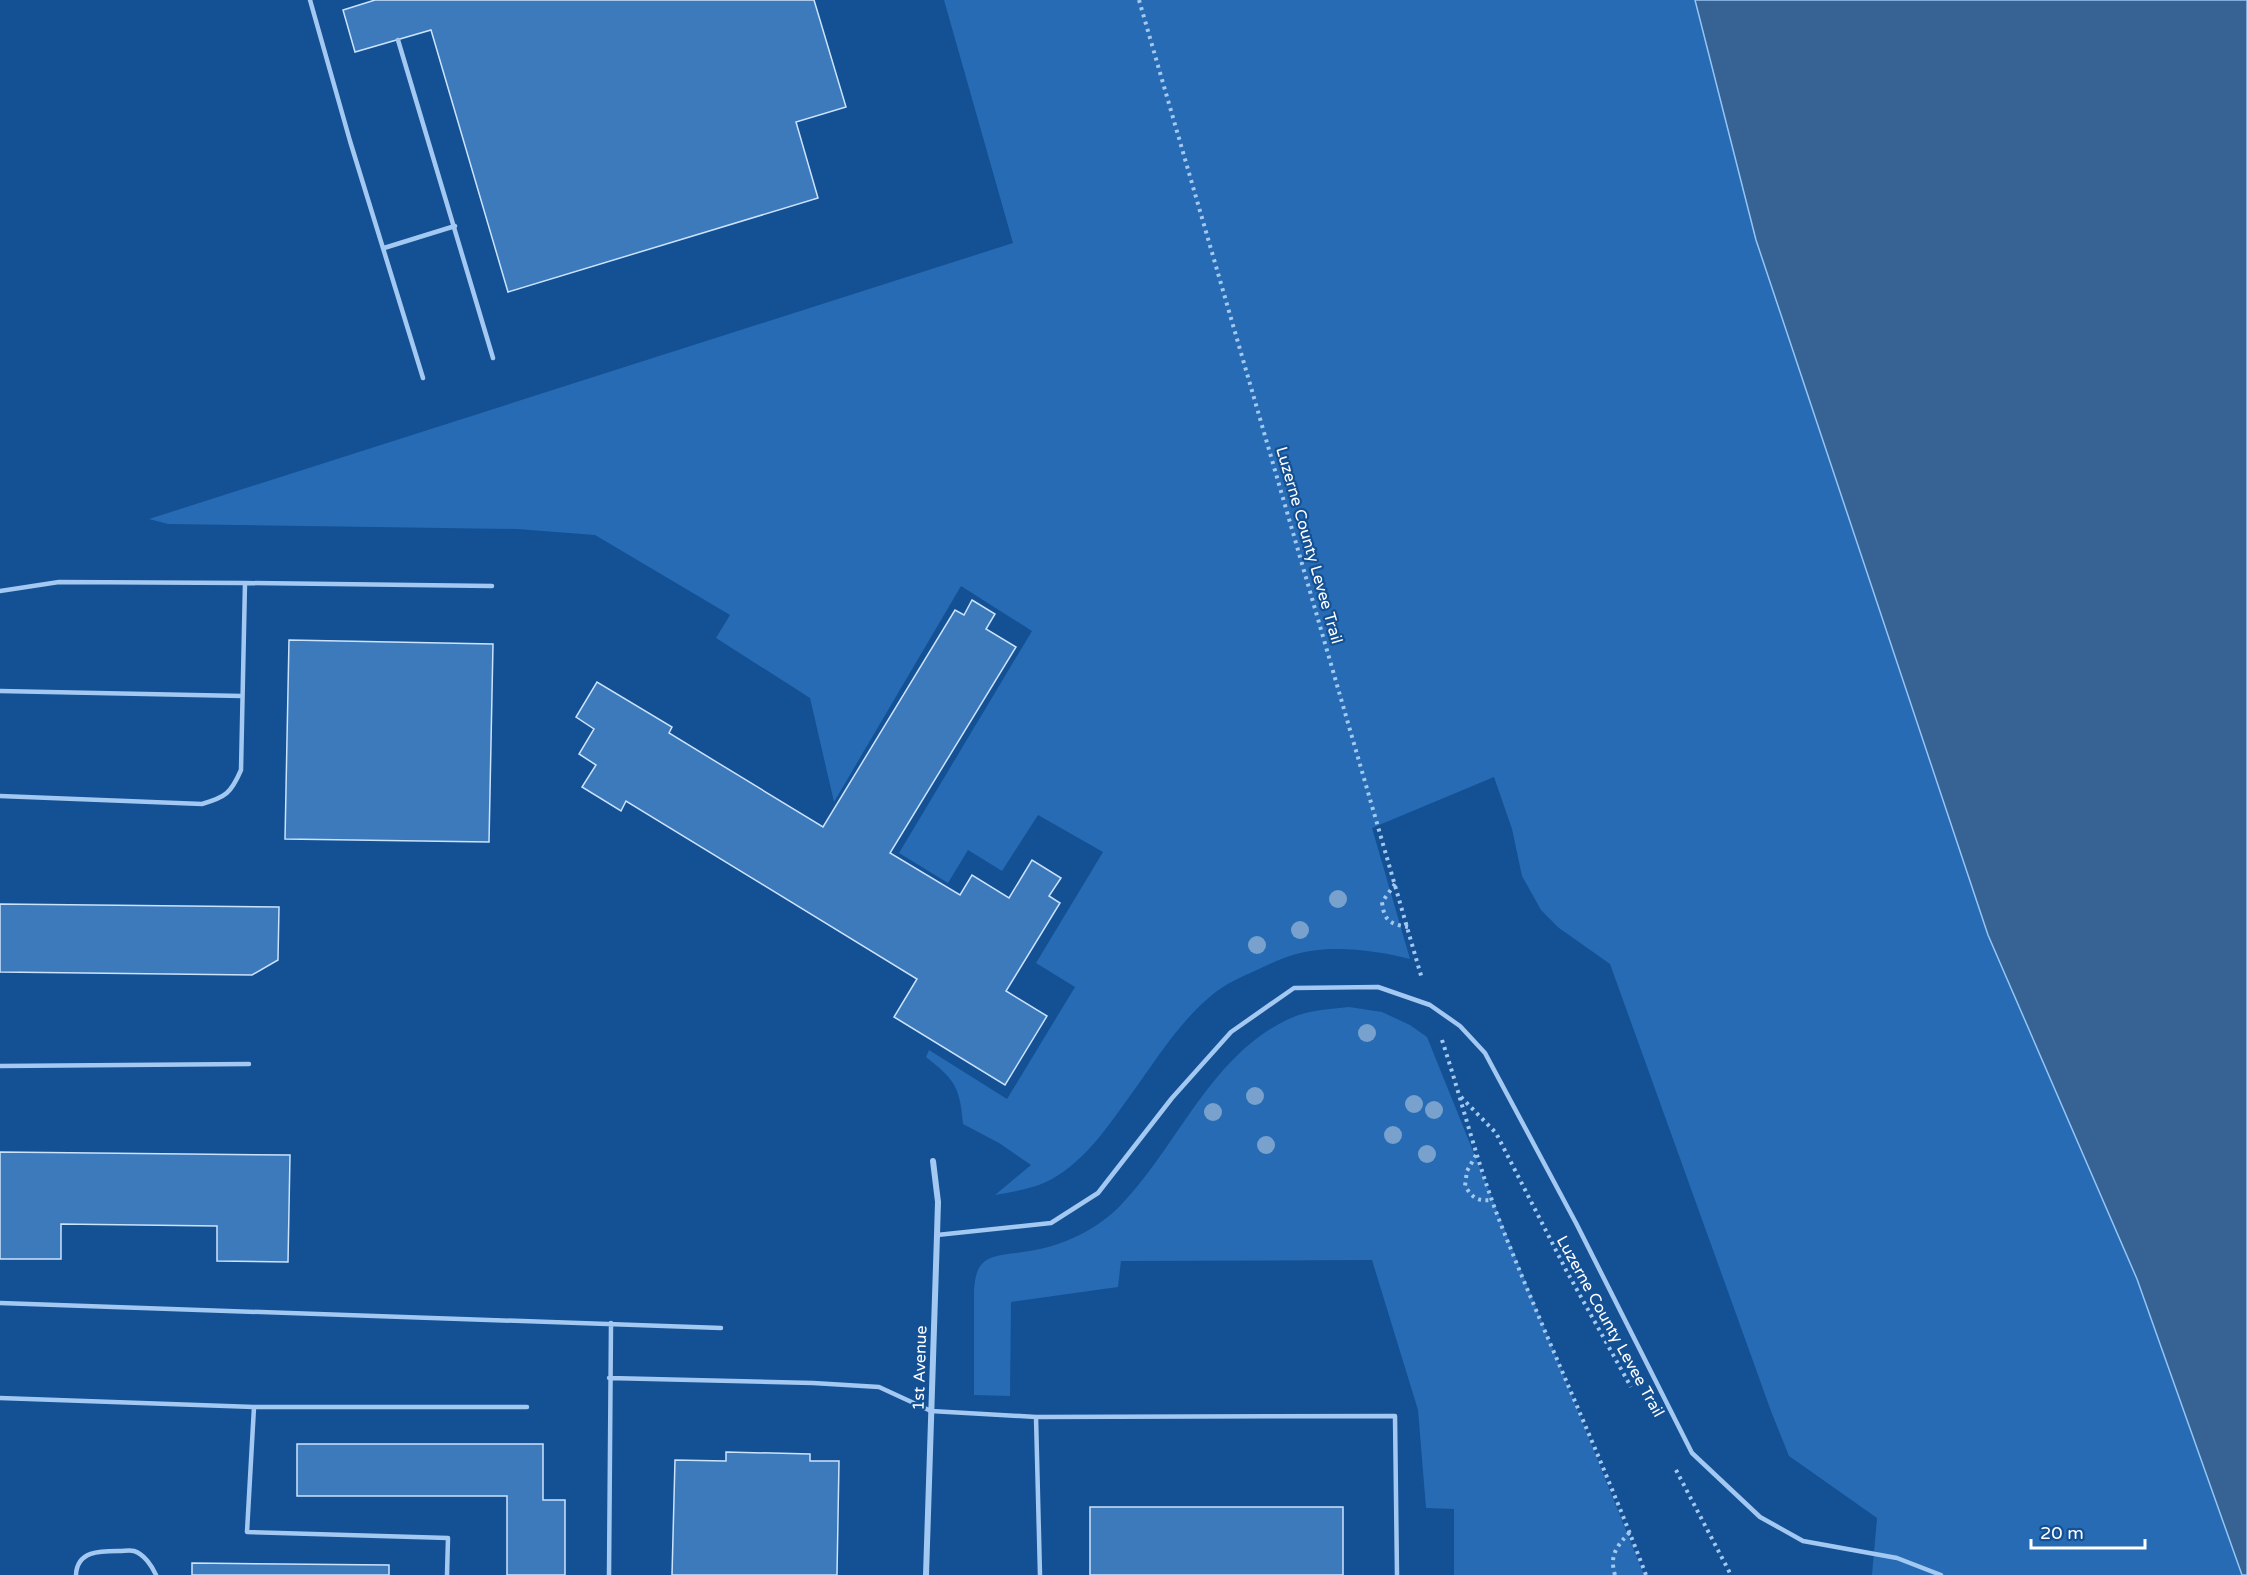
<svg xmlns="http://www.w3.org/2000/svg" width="2247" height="1575" font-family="'Varela Round',sans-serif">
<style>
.green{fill:#266bb3}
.water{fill:#376394;stroke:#95c5f5;stroke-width:1.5}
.building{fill:#3d7abc;stroke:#cbe3fc;stroke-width:1.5}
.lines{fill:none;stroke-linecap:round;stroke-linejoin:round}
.path{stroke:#a3c9f2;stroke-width:4;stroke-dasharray:3 4.5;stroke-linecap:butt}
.service{stroke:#a3c9f2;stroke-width:4.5}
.minor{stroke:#a3c9f2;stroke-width:6}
.tree{fill:#79a1cd}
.labels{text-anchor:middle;stroke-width:4.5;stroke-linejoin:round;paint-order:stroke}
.street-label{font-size:16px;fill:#fff;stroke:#145094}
</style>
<rect width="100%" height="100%" fill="#145094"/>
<path class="green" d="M944,0H1695L1756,240L1988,935L2137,1279L2242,1575H1872L1877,1518L1789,1456L1771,1411L1610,964L1559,928L1541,910L1522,876L1512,829L1494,777L1372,828L1410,959C1374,950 1329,944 1293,955C1282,958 1270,964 1259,969C1243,976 1225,984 1212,995C1179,1022 1156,1060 1132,1093C1109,1125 1086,1160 1052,1179C1034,1189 1015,1191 995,1195L1031,1165L999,1143L963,1124C960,1087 955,1080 926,1057L929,1050L1007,1099L1075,987L1036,963L1103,852L1038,815L1002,871L968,850L948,883L899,853L1032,631L961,586L834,802L810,698L716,638L730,615L595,535L517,529L168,524L149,519L1013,243Z
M1349,1007L1382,1012L1410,1025L1427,1037L1644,1575H1454V1509L1426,1508L1418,1410L1372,1260L1121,1261L1118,1287L1011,1302L1010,1396L974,1395V1290C975,1279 976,1268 985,1261C996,1253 1016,1254 1029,1251C1062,1246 1094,1231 1118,1208C1178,1148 1209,1055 1291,1018C1309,1010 1330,1009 1349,1007Z"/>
<path class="water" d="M1695,0H2247V1575H2242L2137,1279L1988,935L1756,240Z"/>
<path class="building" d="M375,0H814L846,107L796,122L818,198L508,292L431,30L355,52L343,10Z
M972,600L995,614L986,629L1016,647L890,853L960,895L972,875L1009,898L1032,860L1061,878L1049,896L1060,903L1006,991L1047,1016L1005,1085L894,1017L917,979L626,801L621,811L582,787L596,765L579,754L594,729L576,717L597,682L672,727L669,733L823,827L955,610L964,615Z
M289,640L493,644L489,842L285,839Z
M0,904L279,907L278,960L252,975L0,972Z
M0,1152L290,1155L288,1262L217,1261V1226L61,1224V1259H0Z
M297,1444H543V1500H565V1575H507V1496H297Z
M726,1452L810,1454V1461H839L837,1575H672L675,1460L726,1461Z
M1090,1507H1343V1575H1090Z
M192,1563L389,1565V1575H192Z"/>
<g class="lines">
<path class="path" d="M1139,0L1422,979
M1395,884L1382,902C1384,921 1390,924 1408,927
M1442,1040C1462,1101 1477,1163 1500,1222C1547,1341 1601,1456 1646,1575
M1461,1097L1496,1133L1566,1270L1631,1387
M1476,1155L1467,1171L1465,1186C1473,1199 1478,1201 1492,1200
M1676,1470L1731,1575
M1615,1575C1609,1555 1617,1546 1630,1532"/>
<path class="service" d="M310,0L350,141L423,378
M398,40L493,358
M384,248L455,226
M245,583L492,586
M0,591L59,582L245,583L241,770C231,793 226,797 202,804L0,796
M0,691L242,696
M0,1066L249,1064
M937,1235L1051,1223L1098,1193L1172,1098L1231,1032L1294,988L1378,987L1430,1005L1460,1026L1485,1053L1576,1223L1692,1453L1760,1517L1803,1541L1897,1558L1941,1575
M0,1303L721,1328
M609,1378L813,1383L879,1387L931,1411L1036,1417L1395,1416L1397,1575
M0,1398L254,1407H527
M254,1407L247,1532L448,1538L447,1575
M1036,1417L1040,1575
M76,1575C77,1550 102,1551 120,1551C124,1551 130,1550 134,1551C144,1554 152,1566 156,1575
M609,1575L611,1323"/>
<path class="minor" d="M926,1575L937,1235L938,1202L933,1161"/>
</g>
<g class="tree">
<circle cx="1338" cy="899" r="9"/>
<circle cx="1300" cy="930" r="9"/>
<circle cx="1257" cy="945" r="9"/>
<circle cx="1367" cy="1033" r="9"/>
<circle cx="1255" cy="1096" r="9"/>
<circle cx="1414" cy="1104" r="9"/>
<circle cx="1434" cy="1110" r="9"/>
<circle cx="1213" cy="1112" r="9"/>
<circle cx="1393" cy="1135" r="9"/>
<circle cx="1266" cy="1145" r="9"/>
<circle cx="1427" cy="1154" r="9"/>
</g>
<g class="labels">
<g class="street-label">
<text transform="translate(1310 545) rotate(74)" y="6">Luzerne County Levee Trail</text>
<text transform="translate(1611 1326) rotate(61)" y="6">Luzerne County Levee Trail</text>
<text transform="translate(919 1368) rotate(-88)" y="6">1st Avenue</text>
</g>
</g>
<path d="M2031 1539v9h114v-9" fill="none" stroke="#ffffff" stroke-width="3"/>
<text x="2040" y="1539" font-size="18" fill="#ffffff" stroke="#145094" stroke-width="4.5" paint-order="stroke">20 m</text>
</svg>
